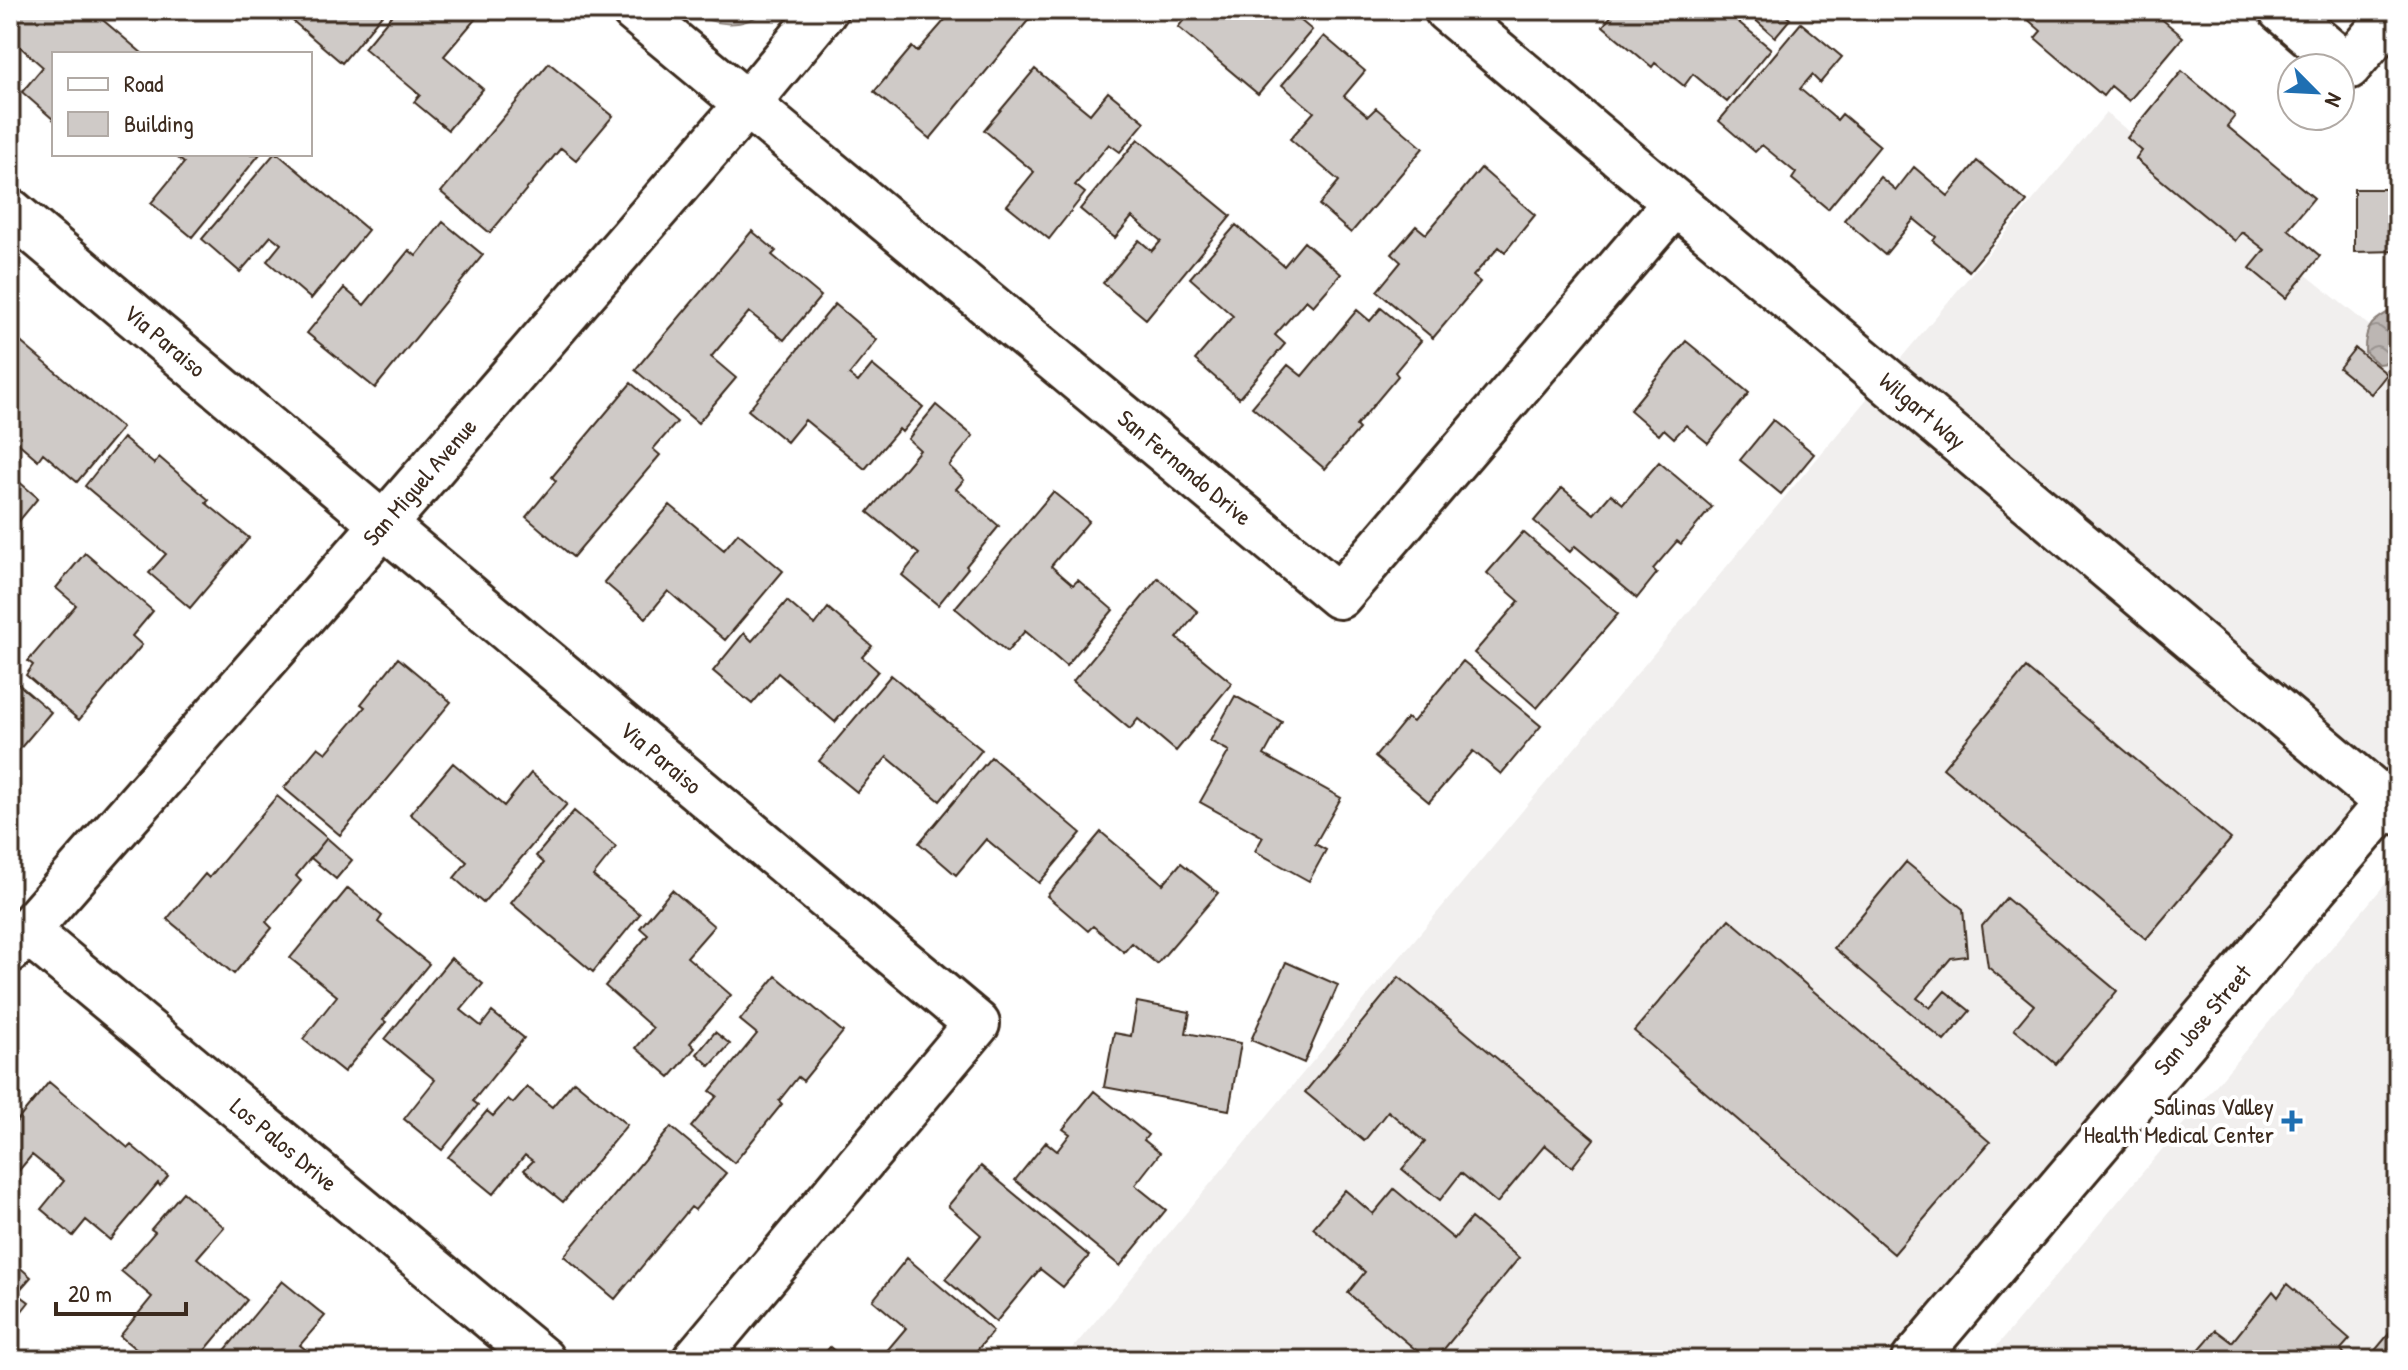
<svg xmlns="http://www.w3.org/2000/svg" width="2408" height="1370" font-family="'Patrick Hand',sans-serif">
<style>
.built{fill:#f1efee}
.park{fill:url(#park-crowns);stroke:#8e857e;stroke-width:2}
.water{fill:url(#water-waves);stroke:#887e77;stroke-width:2}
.building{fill:#cfcac7;stroke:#3b2a1e;stroke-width:2}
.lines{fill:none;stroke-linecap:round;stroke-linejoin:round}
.minor-casing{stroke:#3b2a1e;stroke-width:50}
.minor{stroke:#fff;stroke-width:44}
.poi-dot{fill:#1f6fb2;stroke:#fff;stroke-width:3}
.labels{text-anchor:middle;stroke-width:8;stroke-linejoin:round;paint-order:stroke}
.street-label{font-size:24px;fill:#3b2a1e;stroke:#fff}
.poi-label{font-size:24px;fill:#3b2a1e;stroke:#fff;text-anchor:end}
</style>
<defs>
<pattern id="park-crowns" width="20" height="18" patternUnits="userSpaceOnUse" patternTransform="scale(2)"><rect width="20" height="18" fill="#e2e0de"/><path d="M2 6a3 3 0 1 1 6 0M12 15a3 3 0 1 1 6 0" fill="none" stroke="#c3c0be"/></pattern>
<pattern id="water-waves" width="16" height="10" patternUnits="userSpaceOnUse" patternTransform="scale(2)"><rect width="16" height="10" fill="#bcb6b3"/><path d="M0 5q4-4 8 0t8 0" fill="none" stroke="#9a9491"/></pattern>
</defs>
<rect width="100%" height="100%" fill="#fff"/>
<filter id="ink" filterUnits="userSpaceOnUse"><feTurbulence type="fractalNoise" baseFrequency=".0125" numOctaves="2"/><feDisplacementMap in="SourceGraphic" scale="16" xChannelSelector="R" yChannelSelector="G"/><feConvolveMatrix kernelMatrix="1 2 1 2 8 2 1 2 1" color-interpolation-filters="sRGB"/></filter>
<g filter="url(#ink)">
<path class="built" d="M2106,113L2398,349V810L1914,1360H1063Z
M2391,877L2398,883V1360H1985Z"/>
<path class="park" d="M691,10H765C744,29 713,27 691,10Z"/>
<path class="water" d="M2398,307V362L2378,364L2365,352C2364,324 2375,319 2398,307Z"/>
<path class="building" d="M10,10H91L143,54H54V120L22,92L43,67L10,38Z
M280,10H386L342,63Z
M396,10H483L444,56L483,89L448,130L414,102L420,95L364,48Z
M949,10H1023L1031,17L930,139L874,92L912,47L917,52L951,13L947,12Z
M1192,10H1288L1312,30L1258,94L1178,27Z
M1616,10H1724L1771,49L1727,102L1693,74L1684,86L1655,63L1652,67L1603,26Z
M1744,10H1780L1790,19L1775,37Z
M2017,10H2151L2183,37L2129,101L2111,86L2103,96L2035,38L2041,31Z
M1801,23L1842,57L1820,83L1812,75L1800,89L1837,120L1842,114L1880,146L1828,209L1792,179L1796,173L1762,145L1755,152L1719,121Z
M1324,36L1365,71L1344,96L1368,116L1376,108L1423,148L1351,233L1319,205L1339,181L1290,139L1314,112L1282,85Z
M549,63L613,116L576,160L561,148L490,233L441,192Z
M1035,69L1090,114L1108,92L1145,122L1120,152L1109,144L1075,185L1085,193L1049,239L1007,205L1034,172L984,130Z
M2182,71L2235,116L2227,126L2314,198L2288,229L2320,256L2286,298L2250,268L2265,250L2242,232L2235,241L2136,159L2142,151L2127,138Z
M1138,139L1231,216L1146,319L1103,283L1139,240L1152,251L1161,241L1132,217L1115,238L1080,209Z
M173,154H260L192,237L151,203L184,163Z
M274,154H278L368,230L311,299L267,261L281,244L271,236L240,272L202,239Z
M1977,161L2027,202L1969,271L1933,241L1936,237L1914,219L1885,255L1844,220L1880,177L1896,190L1914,167L1948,196Z
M1481,168L1535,215L1505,252L1499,247L1473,276L1480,282L1433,338L1377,291L1401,262L1392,254L1416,226L1426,234Z
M2354,189H2398V251L2354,252Z
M443,222L483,255L375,388L307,333L344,288L364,305L409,250L416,256Z
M1236,225L1284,266L1304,242L1341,274L1313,306L1306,300L1275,335L1285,344L1239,398L1195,360L1233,316L1190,278Z
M752,231L776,251L772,255L821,296L784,340L749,312L711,357L736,378L698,423L635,370Z
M835,304L877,340L849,375L858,382L872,365L923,407L902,432L899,429L865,469L805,420L787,442L748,410Z
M1381,308L1421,341L1395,372L1398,376L1356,426L1359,429L1325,469L1252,407L1288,365L1302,376L1357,310L1370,321Z
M10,333L122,428L77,482L43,453L38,460L10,436Z
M1686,341L1749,393L1708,443L1686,425L1674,438L1664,429L1659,435L1630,410Z
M2355,348L2387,374L2371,394L2339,368Z
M631,383L677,422L653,449L660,455L573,557L526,517L556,481L552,477Z
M936,405L973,436L949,466L964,480L956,489L999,526L966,566L968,568L938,605L902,575L919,554L868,512L920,450L908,439Z
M1773,420L1814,454L1781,494L1740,460Z
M123,438L154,464L159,457L209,500L206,503L249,538L190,608L149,573L166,554L85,486Z
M1659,462L1712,507L1681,544L1677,541L1653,569L1657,573L1637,598L1575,546L1570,552L1534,521L1562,488L1594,514L1611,494L1623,504Z
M10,474L38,498L10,532Z
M1053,492L1089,521L1051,566L1073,585L1078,580L1113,610L1066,666L1025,631L1007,652L955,608Z
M670,505L724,550L738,533L783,571L725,640L668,591L646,618L604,582Z
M1523,532L1618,614L1537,708L1474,653L1519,601L1487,573Z
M85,553L153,611L132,636L142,645L79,720L26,675L33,665L28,661L76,605L56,588Z
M1158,578L1198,612L1177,638L1232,683L1176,751L1138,719L1130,729L1073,681Z
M787,601L815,625L828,608L872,646L862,657L878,671L835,722L778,673L752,704L713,671L744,633L752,641Z
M398,658L451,702L340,835L284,788L318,747L326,753L365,707L361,704Z
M1463,661L1541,726L1501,774L1473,751L1429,802L1375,757L1407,718L1413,722Z
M2026,668L2231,839L2146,939L1943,768Z
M891,675L982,750L940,801L887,757L857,792L819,761Z
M10,677L51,712L13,757L10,754Z
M1235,696L1282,722L1264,755L1341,798L1315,844L1326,850L1309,881L1255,851L1263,837L1200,802L1229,751L1210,741Z
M991,757L1081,833L1039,883L986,839L956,875L919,843Z
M453,763L504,806L531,773L567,804L483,903L454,878L467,862L410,814Z
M277,796L327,838L296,876L301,881L266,922L272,928L234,974L167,919L205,874L209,878Z
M574,811L616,847L593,876L640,914L593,972L511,903L544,863L536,856Z
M1101,832L1163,884L1181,863L1218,893L1157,964L1132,943L1124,952L1093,926L1088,931L1047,896Z
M327,838L352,860L336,879L311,858Z
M1906,862L1963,909L1967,956L1951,958L1917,998L1930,1008L1945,991L1970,1011L1944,1041L1834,948Z
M348,888L382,916L378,922L429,964L383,1020L386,1022L344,1072L303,1039L337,996L290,958Z
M672,890L714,926L687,957L731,995L690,1043L695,1048L670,1077L636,1048L653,1028L605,986L648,935L640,928Z
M2006,898L2117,991L2056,1064L2014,1029L2034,1005L1988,967L1982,926Z
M1729,919L1990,1142L1894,1254L1634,1031Z
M451,958L483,984L461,1010L481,1026L492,1012L524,1038L473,1101L478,1105L442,1150L404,1119L435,1080L385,1039Z
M1286,962L1338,985L1304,1063L1251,1040Z
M776,976L843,1032L803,1081L798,1077L779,1101L782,1104L734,1163L691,1127L717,1096L710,1091L757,1034L740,1020Z
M1399,977L1594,1139L1572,1167L1545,1145L1497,1203L1461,1173L1440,1200L1402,1169L1425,1142L1388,1111L1364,1141L1305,1092Z
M1137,1002L1190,1012L1186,1033L1241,1043L1229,1110L1104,1087L1114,1033L1131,1036Z
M715,1032L730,1044L710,1066L697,1054Z
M574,1081L627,1125L563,1202L524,1170L533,1161L525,1155L493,1194L448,1157L487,1111L493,1116L508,1099L513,1103L527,1087L552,1107Z
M49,1082L128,1148L131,1145L168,1176L160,1186L158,1183L110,1240L86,1220L73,1236L41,1209L64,1181L32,1155L10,1181V1117L16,1122Z
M1094,1091L1148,1135L1144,1140L1160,1153L1135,1185L1166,1210L1120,1266L1015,1180L1046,1142L1057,1151L1070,1134L1063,1129Z
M671,1127L726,1173L695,1210L691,1207L615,1299L564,1256Z
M981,1166L1089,1256L1063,1287L1040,1269L996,1322L945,1279L981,1235L948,1206Z
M1394,1189L1454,1239L1471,1218L1519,1258L1435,1360H1428L1348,1293L1365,1272L1313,1228L1345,1190L1373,1214Z
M183,1192L224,1227L197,1258L247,1300L197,1360H149L120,1336L152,1297L121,1271L155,1232L151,1229Z
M907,1258L993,1331L969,1360H879L906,1328L873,1300Z
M10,1259L31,1277L17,1293L29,1302L10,1326Z
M282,1281L325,1316L300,1345L315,1357L320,1352L330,1360H217Z
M2287,1284L2350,1339L2341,1349L2345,1355L2341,1360H2190L2216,1330L2232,1342L2273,1291L2278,1297Z
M2398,1323V1360H2367Z
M830,1347L845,1360H819Z"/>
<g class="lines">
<g class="minor-casing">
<g id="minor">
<path id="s1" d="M634,10L1339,596L1674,204"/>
<path id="s2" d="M1447,10L2398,812"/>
<path d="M2281,10L2348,67L2396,10"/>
<path id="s3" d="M10,211L977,1024L695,1360"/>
<path id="s4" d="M27,931L542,1360"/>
<path id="s5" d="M10,950L383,525L748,103L825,10"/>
<path id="s6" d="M1914,1360L2398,790"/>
</g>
</g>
<use href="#minor" class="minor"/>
</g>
</g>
<path class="poi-dot" d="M2288 1109h8v8h8v8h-8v8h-8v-8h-8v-8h8z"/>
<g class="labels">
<g class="street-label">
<text dy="8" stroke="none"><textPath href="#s3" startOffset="202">Via Paraiso</textPath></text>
<text dy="8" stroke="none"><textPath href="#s2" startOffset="622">Wilgart Way</textPath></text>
<text dy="8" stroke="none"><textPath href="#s1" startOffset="716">San Fernando Drive</textPath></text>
<text dy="8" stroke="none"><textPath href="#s5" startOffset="622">San Miguel Avenue</textPath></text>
<text dy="8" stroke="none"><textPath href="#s3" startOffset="850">Via Paraiso</textPath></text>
<text dy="8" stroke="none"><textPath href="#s6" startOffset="446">San Jose Street</textPath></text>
<text dy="8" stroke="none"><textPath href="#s4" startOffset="334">Los Palos Drive</textPath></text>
</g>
<g class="poi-label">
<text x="2274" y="1115">Salinas Valley<tspan x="2274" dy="28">Health Medical Center</tspan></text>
</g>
</g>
<rect width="2408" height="1370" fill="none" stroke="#fff" stroke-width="40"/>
<rect x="20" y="20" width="2368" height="1330" fill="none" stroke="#3b2a1e" stroke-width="3" filter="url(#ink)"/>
<rect x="52" y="52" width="260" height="104" fill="#ffffff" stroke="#b1aaa5" stroke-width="2"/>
<rect x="68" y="78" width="40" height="12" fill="#ffffff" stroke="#b1aaa5" stroke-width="2"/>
<text x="124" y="92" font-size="24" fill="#3b2a1e">Road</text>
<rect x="68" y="112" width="40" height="24" fill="#cfcac7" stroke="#b1aaa5" stroke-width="2"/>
<text x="124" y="132" font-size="24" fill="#3b2a1e">Building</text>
<g transform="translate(2316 92) rotate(114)"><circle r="38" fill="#ffffff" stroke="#b1aaa5" stroke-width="2"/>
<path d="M0-6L14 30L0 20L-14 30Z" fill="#1f6fb2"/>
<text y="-12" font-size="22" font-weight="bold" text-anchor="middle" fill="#3b2a1e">N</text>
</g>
<path d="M56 1302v12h130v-12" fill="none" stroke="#3b2a1e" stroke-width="4"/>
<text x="68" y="1302" font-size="24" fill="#3b2a1e" stroke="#ffffff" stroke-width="6" paint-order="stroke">20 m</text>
</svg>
